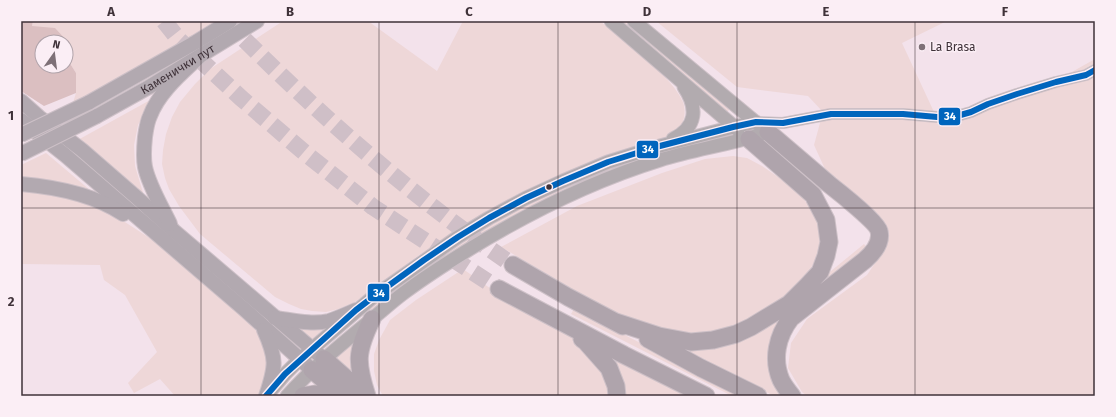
<svg xmlns="http://www.w3.org/2000/svg" width="1116" height="417" font-family="'Fira Sans',sans-serif">
<style>
.green{fill:#eed7d8}
.forest{fill:#dbbfc1}
.lines{fill:none;stroke-linecap:round;stroke-linejoin:round}
.trunk-tunnel{stroke:#cfbfc7;stroke-width:17;stroke-dasharray:17 8;stroke-linecap:butt}
.minor-casing{stroke:#cdc0c7;stroke-width:12}
.tertiary-casing{stroke:#cdc0c7;stroke-width:15}
.secondary-casing{stroke:#cdc0c7;stroke-width:16}
.trunk-casing{stroke:#cdc0c7;stroke-width:19}
.minor{stroke:#b2abaf;stroke-width:10}
.tertiary{stroke:#b2abaf;stroke-width:13}
.secondary{stroke:#b2a9b0;stroke-width:14}
.trunk{stroke:#afa4ac;stroke-width:17}
.secondary-bridge-casing{stroke:#cdc0c7;stroke-width:16;stroke-linecap:butt}
.secondary-bridge{stroke:#b2a9b0;stroke-width:14}
.bus-1-casing{stroke:#fbeef5;stroke-width:9}
.bus-1{stroke:#0065bd;stroke-width:6}
.grid{fill:none;stroke:#3f3239;stroke-width:1;stroke-opacity:0.55}
.poi-dot{fill:#7e7077;stroke:#fbeef5;stroke-width:1.5}
.bus-dot{fill:#3f3239;stroke:#fbeef5;stroke-width:1.5}
.labels{text-anchor:middle;stroke-width:3;stroke-linejoin:round;paint-order:stroke}
.poi-label{font-size:12px;fill:#3f3239;stroke:#fbeef5;text-anchor:start}
.street-label{font-size:12px;fill:#3f3239;stroke:#fbeef5}
.line-badge{stroke:#fbeef5;stroke-width:1.5}
.badge-label{font-size:11px;text-anchor:middle;font-weight:bold;fill:#fff}
.neatline{fill:none;stroke:#3f3239;stroke-width:1.5}
.grid-label{font-size:13px;text-anchor:middle;font-weight:bold;fill:#3f3239}
</style>
<rect width="100%" height="100%" fill="#f3e2eb"/>
<path class="green" d="M33,21H225L72,106L76,93V73L66,57L68,42L32,26Z
M283,21H368L437,71L463,21H600C613,32 625,42 638,53C654,67 674,82 683,102C686,110 685,122 679,128C673,134 658,141 650,145L486,216L419,255L355,302L338,309L326,312L312,311L301,309L289,304L275,297L200,234L179,206L169,189L165,178L162,164L163,150L166,134L172,117L180,102L195,84L210,69Z
M618,21H626L731,108L727,112Z
M656,21H947L902,43L934,112L960,110L1070,73L1095,59V396H807L802,392L788,368L791,343L807,319L867,275L886,247L889,232L872,209L825,169L814,145L823,112L808,96L737,87Z
M152,99L138,125L134,145L135,166L144,196L76,141Z
M671,147L672,150L578,184L507,219L432,265L369,313L366,310L430,263L506,216L576,181Z
M46,153L97,196L21,179V165Z
M733,156L747,158L762,166L781,179L801,195L816,216L821,233L820,250L811,268L795,287L781,299L733,329L692,335L660,329L615,314L501,247L577,206L662,173L705,159Z
M21,191L37,192L81,201L108,211L168,250L253,321L271,354L262,396H175L160,379L134,393L128,383L157,352L125,295L104,280L100,265L21,264Z
M864,244L867,248L784,316V396H774L679,346L753,335Z
M463,269L501,296L553,324L585,346L606,371L612,396H383L377,385L374,371V354L379,340L390,320L416,300Z
M574,309L744,396H732L571,314Z
M329,325L311,340L295,326Z
M358,336L356,380L334,359Z
M612,359L687,396H624L625,386Z"/>
<path class="forest" d="M21,21H33L32,26L55,28L68,42L66,52V42H42V66H66V57L76,73V93L44,106L21,91Z"/>
<g class="lines">
<path class="trunk-tunnel" d="M164,21L179,40L241,98L305,153L373,207L499,289
M227,22C315,111 409,195 513,265"/>
<g class="minor-casing">
<path id="minor" d="M756,122L783,123L831,114H903L937,117L957,116L971,112L988,104L1017,94L1056,82L1086,75L1095,70"/>
</g>
<g class="tertiary-casing">
<path id="tertiary" d="M611,21L738,130
M634,21L759,125
M673,139C697,127 698,108 684,87
M267,395L285,374L299,360L373,297L458,237L489,218L526,198L563,181L608,162L656,147L733,127L756,122
M287,396C313,367 343,343 372,319C383,310 394,300 405,292C425,277 447,263 468,250C528,213 592,181 660,160C695,149 733,144 768,132"/>
</g>
<g class="secondary-casing">
<g id="secondary">
<path d="M21,101L39,117L82,150L135,196L174,231L324,359"/>
<path d="M88,103L196,42L230,21"/>
<path id="s1" d="M97,116L149,87L257,21"/>
<path d="M21,120L65,155L244,309L312,370"/>
<path d="M21,184C55,187 95,195 123,214"/>
<path d="M170,224C162,207 149,186 145,167C143,157 144,147 145,137C146,130 147,122 150,116C159,92 181,74 199,57"/>
<path d="M275,318C292,320 311,325 329,321C338,318 347,314 356,310"/>
<path d="M264,330C277,359 276,366 266,396"/>
</g>
</g>
<g class="trunk-casing">
<path id="trunk" d="M768,132C789,150 809,167 830,185C839,192 877,222 879,231C882,243 873,253 865,260L791,318C777,336 772,359 781,380C784,386 788,391 792,396
M513,265L568,297L623,326
M499,289L624,355L706,396
M613,321L659,336L691,342L713,340L736,334L751,327L769,316L789,304L807,286L820,272L826,256L829,242L826,220L813,195L749,139
M582,339L586,342L609,368L616,386L617,396
M648,339L701,368L758,396
M324,359L366,396
M312,370L343,396
M303,396L315,394L328,396
M367,396C356,362 356,352 372,319"/>
</g>
<use href="#minor" class="minor"/>
<use href="#tertiary" class="tertiary"/>
<use href="#secondary" class="secondary"/>
<use href="#trunk" class="trunk"/>
<g class="secondary-bridge-casing">
<path id="secondary-bridge" d="M21,135L88,103
M21,154L97,116"/>
</g>
<use href="#secondary-bridge" class="secondary-bridge"/>
<g class="bus-1-casing">
<path id="bus-1" d="M266,396L285,374L356,310L373,297L424,260L458,237L489,218L526,198L563,181L608,162L656,147L733,127L756,122L783,123L831,114H903L937,117L957,116L971,112L988,104L1017,94L1056,82L1086,75L1095,70"/>
</g>
<use href="#bus-1" class="bus-1"/>
</g>
<path class="grid" d="M201,21V396M379,21V396M558,21V396M737,21V396M915,21V396M21,208H1095"/>
<circle class="poi-dot" cx="922" cy="47" r="4"/>
<circle class="bus-dot" cx="549" cy="187" r="3.5"/>
<g class="labels">
<g class="poi-label">
<text x="930" y="51">La Brasa</text>
</g>
<g class="street-label">
<text dy="4" stroke="none"><textPath href="#s1" startOffset="93">Каменички пут</textPath></text>
</g>
</g>
<g class="line-badge">
<rect x="938" y="107" width="23" height="19" rx="4" fill="#0065bd"/>
<rect x="636" y="140" width="23" height="19" rx="4" fill="#0065bd"/>
<rect x="367" y="283" width="23" height="19" rx="4" fill="#0065bd"/>
</g>
<g class="badge-label">
<text x="950" y="120">34</text>
<text x="648" y="153">34</text>
<text x="379" y="297">34</text>
</g>
<rect width="1116" height="417" fill="none" stroke="#fbeef5" stroke-width="44"/>
<g transform="translate(54 54) rotate(14)"><circle r="19" fill="#fbeef5" stroke="#b0a3aa"/>
<path d="M0-3L7 15L0 10L-7 15Z" fill="#7e7077"/>
<text y="-6" font-size="11" font-weight="bold" text-anchor="middle" fill="#3f3239">N</text>
</g>
<rect x="22" y="22" width="1072" height="373" class="neatline"/>
<g class="grid-label">
<text x="111" y="16">A</text>
<text x="290" y="16">B</text>
<text x="469" y="16">C</text>
<text x="647" y="16">D</text>
<text x="826" y="16">E</text>
<text x="1005" y="16">F</text>
<text x="11" y="120">1</text>
<text x="11" y="306">2</text>
</g>
</svg>
